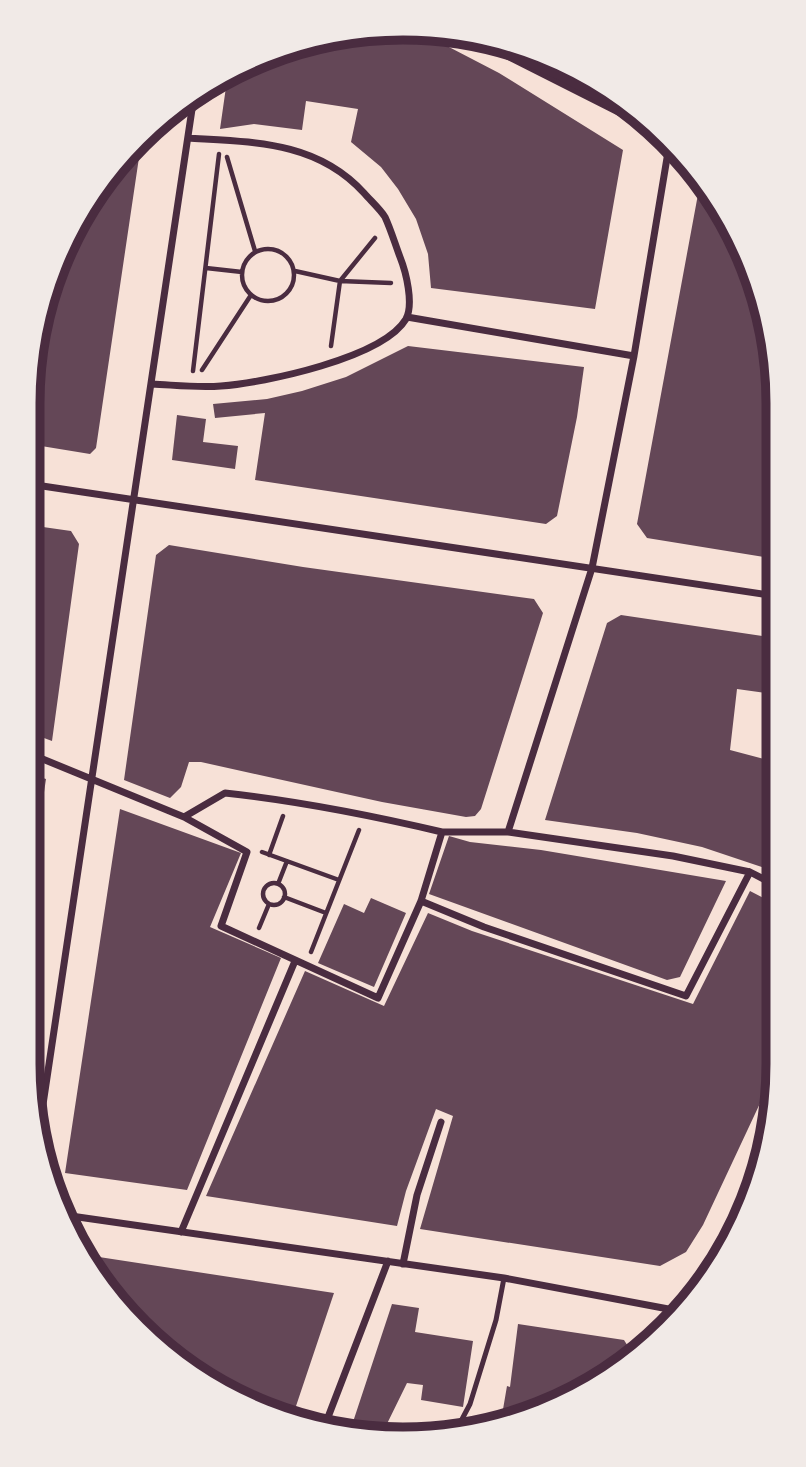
<svg xmlns="http://www.w3.org/2000/svg" width="806" height="1467" font-family="Overpass,sans-serif">
<style>
.building{fill:#644757}
.lines{fill:none;stroke-linecap:round;stroke-linejoin:round}
.path{stroke:#4a2c40;stroke-width:4.5}
.service{stroke:#4a2c40;stroke-width:5}
.minor{stroke:#4a2c40;stroke-width:7}
.rim{fill:none;stroke:#4a2c40;stroke-width:9}
</style>
<rect width="100%" height="100%" fill="#f7e1d7"/>
<path class="building" d="M422,33L499,73L623,150L595,309L431,288L428,254L416,219L398,189L381,167L351,142L358,109L306,101L302,130L254,124L220,129L227,80L306,41Z
M141,144L96,448L90,454L29,444V379L41,306L78,216Z
M701,178L715,195L758,282L775,354L776,559L647,538L637,524Z
M408,346L584,367L577,417L557,516L546,524L255,480L265,413L215,418L213,404L267,399L302,391L346,377Z
M177,415L206,419L203,442L238,446L235,469L172,460Z
M29,525L71,531L79,544L52,741L28,732Z
M169,545L303,567L534,599L543,613L481,809L475,816L466,817L382,802L201,762H189L181,787L170,798L124,780L156,555Z
M621,615L776,638L774,694L737,689L730,750L764,759L776,765L777,872L702,847L637,833L545,820L607,623Z
M28,773L46,779L30,885H28Z
M120,809L241,853L210,927L281,958L187,1190L65,1173Z
M449,836L470,842L541,850L726,881L680,977L667,980L429,894Z
M750,891L777,905V1067L703,1225L686,1252L660,1266L420,1229L453,1116L436,1109L406,1191L397,1226L206,1196L305,971L384,1006L428,913L472,931L693,1004Z
M371,898L406,913L374,987L318,963L344,904L364,913Z
M86,1255L334,1293L293,1415L308,1422L306,1426L195,1376L106,1293Z
M392,1304L419,1308L415,1332L473,1341L463,1407L421,1400L423,1385L407,1383L382,1434L350,1431Z
M518,1324L624,1340L634,1356L547,1410L501,1421L507,1386L510,1387Z"/>
<g class="lines">
<path class="path" d="M227,157L255,251
M242 275a26 26 0 1 1 52 0a26 26 0 1 1-52 0Z
M206,268L242,272
M295,271L340,281L391,283
M331,346L340,281L375,238
M202,370L251,295
M193,371L219,154
M262,852L339,880
M269,855L283,816
M263 894a11 11 0 1 1 22 0a11 11 0 1 1-22 0Z
M278,884L287,861
M284,897L326,913
M259,928L269,904
M311,952L359,830"/>
<path class="service" d="M433,1437L460,1423L470,1404L496,1320L504,1278"/>
<path class="minor" d="M472,38L622,114L654,127
M407,317L634,356
M152,384C174,385 198,388 221,386C264,383 383,358 406,319C414,304 406,272 400,257C395,244 391,230 385,217C380,209 371,201 364,193C317,141 253,142 188,138
M29,484L776,596
M28,753L184,817
M225,793C298,801 370,815 442,832L421,901L378,998L221,926L247,852L184,817Z
M442,832H508L673,856L750,872L777,886
M508,832L592,568L634,356L670,140
M421,901L484,927L686,996L750,872
M39,1131L194,96
M64,1215L504,1278L679,1311
M181,1232L295,961
M403,1264L417,1195L441,1122
M325,1425L388,1261"/>
</g>
<path d="M0 0H806V1467H0ZM403 40H403A363 363 0 0 1 766 403V1064A363 363 0 0 1 403 1427H403A363 363 0 0 1 40 1064V403A363 363 0 0 1 403 40Z" fill="#f1eae7" fill-rule="evenodd"/>
<path class="rim" d="M403 40H403A363 363 0 0 1 766 403V1064A363 363 0 0 1 403 1427H403A363 363 0 0 1 40 1064V403A363 363 0 0 1 403 40Z"/>
</svg>
